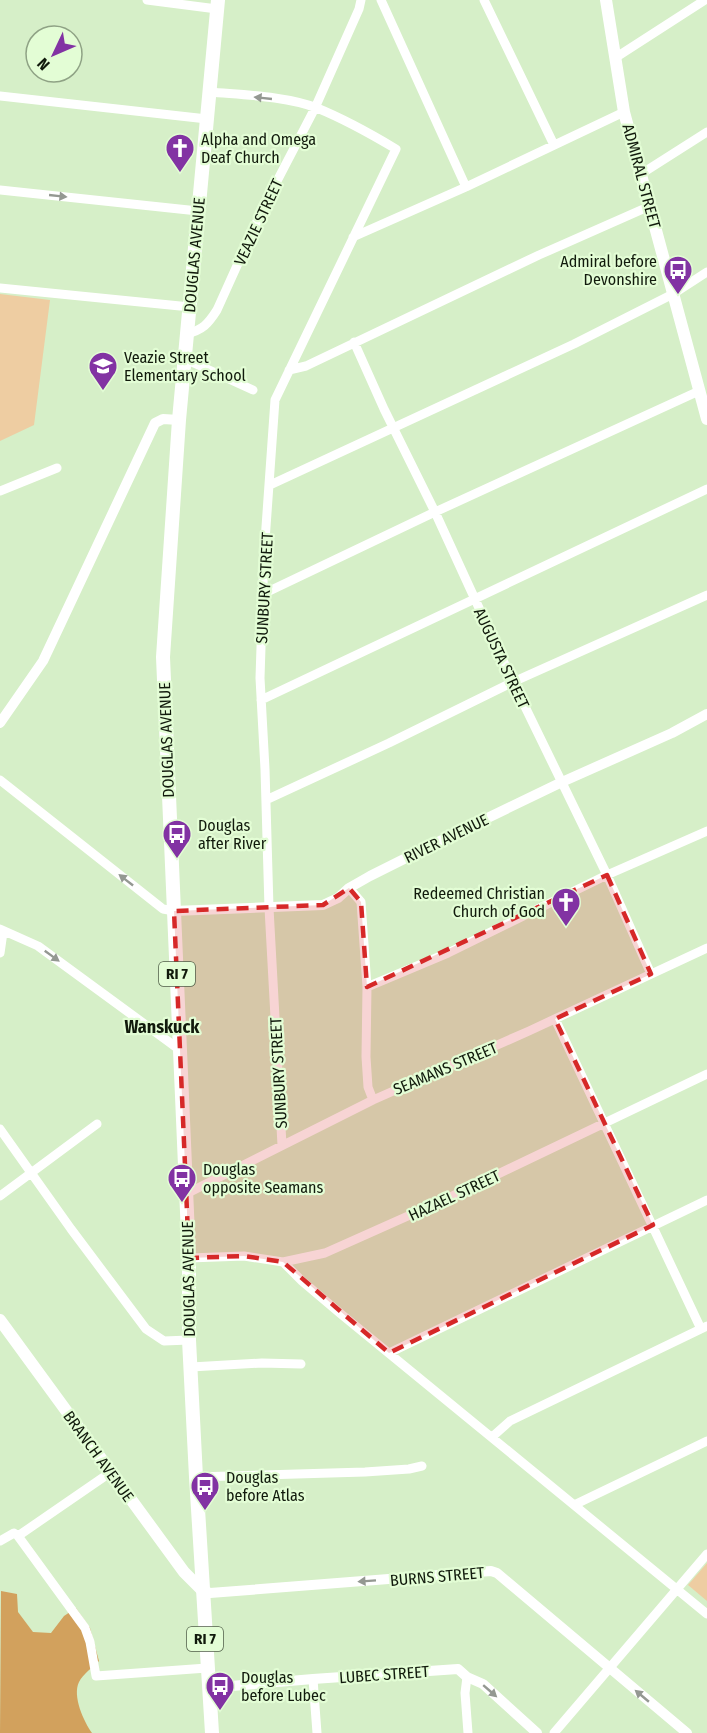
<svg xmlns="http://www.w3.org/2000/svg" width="707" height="1733" font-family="'Fira Sans Condensed',sans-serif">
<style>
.green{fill:#eecda2}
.forest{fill:#d2a15d}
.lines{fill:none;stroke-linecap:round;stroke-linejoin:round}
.minor{stroke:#fff;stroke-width:9}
.tertiary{stroke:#fff;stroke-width:10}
.secondary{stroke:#fff;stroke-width:12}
.primary{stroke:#fff;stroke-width:14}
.oneway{fill:#949892}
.marked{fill:#d62828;fill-opacity:0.2;stroke:#d62828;stroke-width:4.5;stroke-dasharray:12 8;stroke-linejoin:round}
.labels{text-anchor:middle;stroke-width:4.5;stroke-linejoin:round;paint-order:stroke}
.shield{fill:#e3fdd5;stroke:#505e48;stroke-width:1.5}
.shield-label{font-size:15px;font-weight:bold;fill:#111a0c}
.poi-label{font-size:16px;fill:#111a0c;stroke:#e3fdd5;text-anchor:start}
.street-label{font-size:16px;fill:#111a0c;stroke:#e3fdd5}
.neighbourhood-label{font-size:18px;font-weight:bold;fill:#111a0c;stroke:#e3fdd5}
</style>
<rect width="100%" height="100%" fill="#d6efc8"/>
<path class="green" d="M0,294L50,300L34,425L0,441Z
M707,1563V1601L688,1585Z"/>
<path class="forest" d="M1,1591L17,1594L18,1612L33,1632L51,1633L64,1616L76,1608L90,1628L99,1661C93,1667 83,1674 79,1682C72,1696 84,1722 92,1733H0Z"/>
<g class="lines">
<path class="minor" d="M147,0L217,9
M381,0L466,187
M484,0L554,145
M615,58L705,0
M210,92C243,95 286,96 317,108C344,119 371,134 396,149L275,400L264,555L260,678L265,769L269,908L282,1145
M0,96L207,119
M641,174L707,132
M0,190L198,211
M353,237L466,187L624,112
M0,288L190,307
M186,334C203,330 208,324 217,310L263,208L315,108L359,9L361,0
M354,342L384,409L435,512L513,682L607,875L651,974
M185,359L253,390
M289,370L306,366L539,255L650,206
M270,485L574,344L673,294L707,272
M0,491L57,468
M263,594L435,512L699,391
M261,700L707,489
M0,780L163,909L174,911
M266,800L389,743L513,682L707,595
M349,888L361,902L367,987L366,1057L368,1087L373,1100
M0,929L38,946L180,1050
M0,953L3,932
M367,987L448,953L607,875L707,831
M555,1019L701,1329
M0,1129L71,1229L146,1329L164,1341L189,1340
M186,1194L373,1100L529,1031L707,948
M0,1196L97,1124
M189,1258L244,1256L283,1262L325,1253L446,1199L707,1074
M283,1262L302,1281L341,1314L707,1614
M389,1353L707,1200
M191,1367L262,1363L301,1364
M492,1437L510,1421L707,1326
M196,1477L365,1472L409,1469L422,1466
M574,1505L707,1441
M18,1536L85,1628L90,1642L96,1676L207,1668
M18,1536L111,1472
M0,1541L14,1533L18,1536
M467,1677L465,1693L468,1733
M313,1679L317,1733
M554,1733L707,1554"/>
<path class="tertiary" d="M0,723L43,661L155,423L163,419L179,420
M174,911L323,905L338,898L349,888L370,876L446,838L562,782L672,733L707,714
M202,1590L210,1593L491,1571L497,1573L687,1733
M208,1688L313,1679L458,1669L467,1677L483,1684L537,1733"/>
<path class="secondary" d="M606,0L624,112L707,419
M0,1320L184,1572L202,1590"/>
<path class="primary" d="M212,1733L196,1477L189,1340V1258L163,657L179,420L218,0"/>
</g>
<defs><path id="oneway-solid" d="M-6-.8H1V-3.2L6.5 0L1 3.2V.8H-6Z" transform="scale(1.5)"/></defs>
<g class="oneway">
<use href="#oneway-solid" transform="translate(263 98) rotate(-174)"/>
<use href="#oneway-solid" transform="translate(58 196) rotate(6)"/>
<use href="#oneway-solid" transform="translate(126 880) rotate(-142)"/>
<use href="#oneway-solid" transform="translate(52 956) rotate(36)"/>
<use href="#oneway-solid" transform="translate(367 1581) rotate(176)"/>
<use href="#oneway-solid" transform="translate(490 1691) rotate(41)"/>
<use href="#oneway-solid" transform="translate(642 1696) rotate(-140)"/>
</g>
<path class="marked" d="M607,875L651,974L555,1019L653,1225L389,1353L283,1262L244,1256L189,1258L174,911L323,905L349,888L361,902L367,987Z"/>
<defs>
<g id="church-pin" transform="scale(1.5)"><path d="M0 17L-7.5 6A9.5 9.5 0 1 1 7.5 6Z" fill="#8233a3" stroke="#e3fdd5"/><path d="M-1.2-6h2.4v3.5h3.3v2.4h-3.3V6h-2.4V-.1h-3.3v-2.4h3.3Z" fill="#fff"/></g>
<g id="bus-pin" transform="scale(1.5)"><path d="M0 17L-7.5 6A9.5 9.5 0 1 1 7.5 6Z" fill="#8233a3" stroke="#e3fdd5"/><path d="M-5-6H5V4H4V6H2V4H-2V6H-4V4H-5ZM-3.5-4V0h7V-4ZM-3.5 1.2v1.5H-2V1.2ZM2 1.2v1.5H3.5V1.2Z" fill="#fff"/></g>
<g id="school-pin" transform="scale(1.5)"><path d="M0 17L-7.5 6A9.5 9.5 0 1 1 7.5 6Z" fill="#8233a3" stroke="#e3fdd5"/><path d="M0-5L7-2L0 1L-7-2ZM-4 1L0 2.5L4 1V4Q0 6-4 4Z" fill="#fff"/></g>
</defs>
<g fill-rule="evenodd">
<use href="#church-pin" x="180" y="148"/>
<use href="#bus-pin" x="678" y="270"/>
<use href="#school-pin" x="103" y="366"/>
<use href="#bus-pin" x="177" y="834"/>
<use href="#church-pin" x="566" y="902"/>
<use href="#bus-pin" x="182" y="1178"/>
<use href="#bus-pin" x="205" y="1486"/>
<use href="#bus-pin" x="220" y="1686"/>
</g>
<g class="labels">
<g class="shield">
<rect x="159" y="962" width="36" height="24" rx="4.5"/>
<rect x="187" y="1627" width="36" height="24" rx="4.5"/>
</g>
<g class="shield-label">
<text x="177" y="979">RI 7</text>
<text x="205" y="1644">RI 7</text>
</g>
<g class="poi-label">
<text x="201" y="145">Alpha and Omega<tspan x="201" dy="18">Deaf Church</tspan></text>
<text x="657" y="267" text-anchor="end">Admiral before<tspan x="657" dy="18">Devonshire</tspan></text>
<text x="124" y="363">Veazie Street<tspan x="124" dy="18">Elementary School</tspan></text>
<text x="198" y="831">Douglas<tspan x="198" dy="18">after River</tspan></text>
<text x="545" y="899" text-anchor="end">Redeemed Christian<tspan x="545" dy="18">Church of God</tspan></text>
<text x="203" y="1175">Douglas<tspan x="203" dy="18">opposite Seamans</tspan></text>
<text x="226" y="1483">Douglas<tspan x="226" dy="18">before Atlas</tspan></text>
<text x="241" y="1683">Douglas<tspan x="241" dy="18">before Lubec</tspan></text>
</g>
<g class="street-label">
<text transform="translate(642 176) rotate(75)" y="6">ADMIRAL STREET</text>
<text transform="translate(258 222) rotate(-65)" y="6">VEAZIE STREET</text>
<text transform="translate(194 255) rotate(-85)" y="6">DOUGLAS AVENUE</text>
<text transform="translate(264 588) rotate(-87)" y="6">SUNBURY STREET</text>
<text transform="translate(502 658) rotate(65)" y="6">AUGUSTA STREET</text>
<text transform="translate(166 740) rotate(-92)" y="6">DOUGLAS AVENUE</text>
<text transform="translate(446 838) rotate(-26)" y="6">RIVER AVENUE</text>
<text transform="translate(445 1068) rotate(-23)" y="6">SEAMANS STREET</text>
<text transform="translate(278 1073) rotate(-93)" y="6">SUNBURY STREET</text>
<text transform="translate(454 1195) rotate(-25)" y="6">HAZAEL STREET</text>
<text transform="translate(188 1279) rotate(-91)" y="6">DOUGLAS AVENUE</text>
<text transform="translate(99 1456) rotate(54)" y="6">BRANCH AVENUE</text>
<text transform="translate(437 1576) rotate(-5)" y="6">BURNS STREET</text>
<text transform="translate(384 1674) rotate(-4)" y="6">LUBEC STREET</text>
</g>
<g class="neighbourhood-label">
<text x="162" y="1033">Wanskuck</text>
</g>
</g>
<g transform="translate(54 54) rotate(226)"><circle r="28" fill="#e3fdd5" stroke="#8fa285" stroke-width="1.5"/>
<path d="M0-4.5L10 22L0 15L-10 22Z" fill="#8233a3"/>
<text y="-9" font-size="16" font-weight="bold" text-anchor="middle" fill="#111a0c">N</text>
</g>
</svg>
